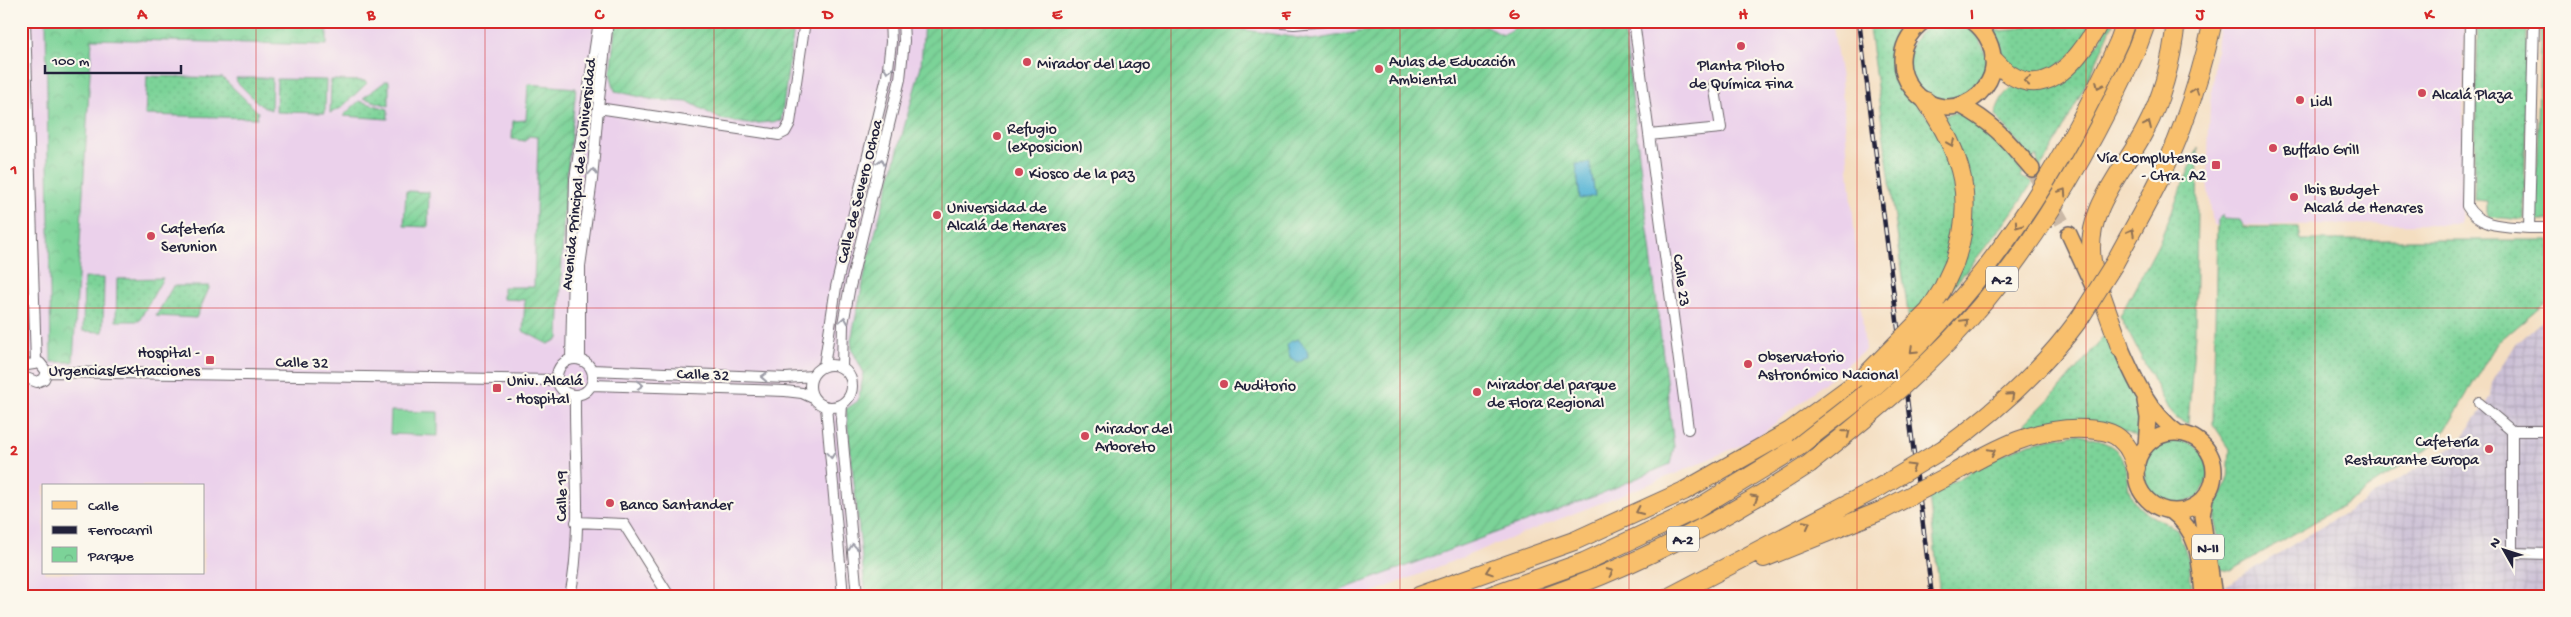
<svg xmlns="http://www.w3.org/2000/svg" width="2571" height="617" font-family="'Gochi Hand',sans-serif">
<style>
.built{fill:#ebd1eb;fill-rule:evenodd}
.industrial{fill:url(#industrial-grid)}
.grass{fill:url(#grass-dots);stroke:#4f7a6a}
.park{fill:url(#park-crowns);stroke:#4f7a6a}
.garden{fill:url(#garden-furrows);stroke:#4f7a6a}
.pitch{fill:#7cd398;stroke:#4f7a6a}
.water{fill:#57b5d6;stroke:#3c6c88}
.lines{fill:none;stroke-linecap:round;stroke-linejoin:round}
.primary-tunnel{stroke:#cab8a6;stroke-width:15;stroke-dasharray:15 8;stroke-linecap:butt}
.street-casing{stroke:#6c646a;stroke-width:12}
.primary-casing{stroke:#6c646a;stroke-width:18}
.highway-casing{stroke:#6c646a;stroke-width:20}
.street{stroke:#fff;stroke-width:10}
.primary{stroke:#f8bf6c;stroke-width:15}
.highway{stroke:#f8bf6c;stroke-width:18}
.rail-casing{stroke:#22223b;stroke-width:4.5}
.rail{stroke:#fbf7ec;stroke-width:2.5;stroke-dasharray:8;stroke-linecap:butt}
.highway-bridge-casing{stroke:#6c646a;stroke-width:20;stroke-linecap:butt}
.highway-bridge{stroke:#f8bf6c;stroke-width:18}
.oneway{stroke:#9c9ca7}
.oneway2{stroke:#8d7054}
.grid{fill:none;stroke:#d62828;stroke-width:1;stroke-opacity:0.55}
.poi-dot{fill:#d1495b;stroke:#fbf7ec;stroke-width:2}
.labels{text-anchor:middle;stroke-width:4.5;stroke-linejoin:round;paint-order:stroke}
.shield{fill:#fbf7ec;stroke:#636270;stroke-width:1}
.shield-label{font-size:15px;font-weight:bold;fill:#22223b}
.poi-label{font-size:16px;fill:#22223b;stroke:#fbf7ec;text-anchor:start}
.street-label{font-size:16px;fill:#22223b;stroke:#fbf7ec}
.neatline{fill:none;stroke:#d62828;stroke-width:2}
.grid-label{font-size:16px;text-anchor:middle;font-weight:bold;fill:#d62828}
</style>
<defs>
<pattern id="industrial-grid" width="8" height="8" patternUnits="userSpaceOnUse" patternTransform="scale(1.25)"><rect width="8" height="8" fill="#cbbfd5"/><path d="M0 4h8M4 0v8" fill="none" stroke="#aea4b8"/></pattern>
<pattern id="grass-dots" width="8" height="8" patternUnits="userSpaceOnUse" patternTransform="scale(1.25)"><rect width="8" height="8" fill="#7cd398"/><path d="M2 2h.1M6 6h.1" fill="none" stroke="#6bb584" stroke-width="1.8" stroke-linecap="round"/></pattern>
<pattern id="park-crowns" width="20" height="18" patternUnits="userSpaceOnUse" patternTransform="scale(1.25)"><rect width="20" height="18" fill="#7cd398"/><path d="M2 6a3 3 0 1 1 6 0M12 15a3 3 0 1 1 6 0" fill="none" stroke="#6bb584"/></pattern>
<pattern id="garden-furrows" width="10" height="10" patternUnits="userSpaceOnUse" patternTransform="scale(1.25)"><rect width="10" height="10" fill="#7cd398"/><path d="M-1 1l2-2M0 10L10 0M9 11l2-2" fill="none" stroke="#6bb584"/></pattern>
</defs>
<rect width="100%" height="100%" fill="#fbf7ec"/>
<filter id="ink" filterUnits="userSpaceOnUse"><feTurbulence type="fractalNoise" baseFrequency=".02" numOctaves="2"/><feDisplacementMap in="SourceGraphic" scale="10" xChannelSelector="R" yChannelSelector="G"/><feConvolveMatrix kernelMatrix="1 2 1 2 8 2 1 2 1" color-interpolation-filters="sRGB"/></filter>
<filter id="wash" filterUnits="userSpaceOnUse"><feTurbulence type="fractalNoise" baseFrequency=".0096" numOctaves="4" result="noise"/><feDisplacementMap in="SourceGraphic" scale="20" xChannelSelector="R" yChannelSelector="G"/><feGaussianBlur stdDeviation="1.12" result="paint"/><feColorMatrix in="noise" values="0 0 0 0 0 0 0 0 0 0 0 0 0 0 0 0 0 1.4 0 .05"/><feComposite in="paint" operator="in"/></filter>
<g filter="url(#wash)">
<rect width="100%" height="100%" fill="#f4dec1"/>
<path class="built" d="M21,21H1832L1841,79L1865,350L1757,438L1682,471L1364,596H21ZM44,486H204V573H44Z
M2219,21H2465L2461,224L2213,225L2207,181L2210,104Z"/>
<path class="industrial" d="M2550,314V596H2222V588L2457,444L2491,397L2492,382L2514,345Z"/>
<path class="grass" d="M1868,21H1912C1898,37 1886,57 1896,79C1905,98 1924,108 1934,126C1965,178 1962,244 1931,295C1926,305 1916,313 1909,321Z
M2041,21H2096L2074,56L2041,74L2020,75L2002,60L1993,31L2011,30Z
M2110,21H2114C2092,73 2069,121 2040,169L2036,156L2032,160L1995,115C2008,70 2029,95 2061,79C2084,68 2100,43 2110,21Z
M2478,21H2527V23L2524,220L2490,217L2488,212V201L2474,200Z
M1908 61a39 39 0 1 1 78 0a39 39 0 1 1-78 0Z
M147,76L223,78L258,112L257,118L145,115Z
M236,78H272L271,110L260,105L237,82Z
M277,79L326,80L325,113L276,112Z
M331,80L365,81L367,83L341,108L330,113Z
M386,81H389V106L363,98Z
M359,101L388,109V119L343,116Z
M1952,113C1984,112 2005,150 2023,173L2020,177L2033,182L2004,224L1946,296L1970,223L1944,116Z
M2198,148L2195,333L2188,424L2176,418L2168,409L2120,316L2158,245Z
M2223,215V219L2240,220L2244,227H2298L2300,240H2550V298L2497,343L2439,441L2347,503L2230,571L2219,569L2215,505L2228,481L2230,449L2213,424L2217,220Z
M84,278H104L103,332L83,331Z
M163,278L139,321H116L117,279Z
M173,286H210L196,318L156,316Z
M2107,332L2141,416L2140,440C2117,418 2060,428 2029,428L2025,423L2068,380Z
M2076,434C2092,438 2118,443 2124,462C2128,475 2126,490 2135,502C2145,516 2163,521 2177,529L2189,560L2192,591L2174,596H1940L1929,495L2000,456L2030,443Z
M2144 472a32 32 0 1 1 64 0a32 32 0 1 1-64 0Z"/>
<path class="park" d="M46,21H327V45L92,39L73,362H51Z"/>
<path class="garden" d="M616,21H795L781,121L748,124L720,119L689,102L654,100L615,91L610,73Z
M924,21H1188L1312,40L1422,21H1478L1502,35L1527,21H1623L1674,447L1670,464L1598,495L1325,596H866L846,409L858,401L864,373L852,350L851,340L868,259L921,66Z
M528,84L576,88L564,204L559,339L548,344L523,331L525,300L503,299V287H534L538,137L529,136L525,141L512,139L513,121L526,120Z
M406,191L429,192L428,227L404,226Z"/>
<path class="pitch" d="M2541,21H2550V221H2535Z
M391,411L438,412V436L390,434Z"/>
<path class="water" d="M1590,163L1595,196L1580,199L1576,164Z
M1298,339L1307,350L1308,357L1298,363L1290,357L1287,345L1289,342Z"/>
</g>
<g filter="url(#ink)">
<g class="lines">
<path class="primary-tunnel" d="M2032,169L2069,234"/>
<g class="street-casing">
<path id="street" d="M25,21L36,362
M1262,21L1294,24L1326,21
M1634,21L1688,429
M2470,21L2467,206C2479,228 2507,226 2529,228
M2534,21L2529,228H2550
M598,108L779,135L785,132L790,123L805,21
M1649,135L1721,128L1714,84
M557 377a18 18 0 1 1 36 0a18 18 0 1 1-36 0Z
M571,359L575,179L599,21
M580,360V266L592,180L598,108L608,21
M810 386a21 21 0 1 1 42 0a21 21 0 1 1-42 0Z
M21,366L40,363L47,372L44,379L37,382L21,376
M824,366L836,287L887,77L891,42L890,21
M842,368L843,324L849,291L900,79L904,41L903,21
M592,370L786,378L812,376
M47,372L557,380
M591,385L785,391L802,393L813,398
M2479,403L2512,431
M842,404L841,421L857,596
M826,407L843,596
M2512,431V553L2550,554
M2512,431H2550
M576,522L624,524L669,596
M570,596C583,535 574,459 575,395"/>
</g>
<g class="primary-casing">
<path id="primary" d="M1924,21C1868,63 1931,137 1979,94C1986,87 1992,78 1993,68C1995,49 1987,32 1972,21
M1960,105C1994,123 2008,141 2032,169
M2069,234L2093,286
M2116,337C2131,371 2146,410 2178,433
M2145,401L2148,418L2146,446
M2136 472a39 39 0 1 1 78 0a39 39 0 1 1-78 0Z
M2205,498L2202,516L2214,596
M2171,511C2200,532 2200,562 2203,596"/>
</g>
<g class="highway-casing">
<path id="highway" d="M2119,41L2126,21
M2137,48L2147,21
M1994,60C2039,111 2077,64 2100,21
M1926,101C1963,155 1976,201 1954,264
M2114,264C2138,219 2165,175 2182,127C2195,92 2205,58 2213,21
M2120,347C2112,322 2096,285 2092,261C2084,210 2124,171 2145,130C2163,97 2172,59 2176,21
M1945,448C1997,411 2042,370 2080,318
M1950,475C1993,451 2035,426 2086,429C2099,430 2113,431 2122,441C2130,448 2133,458 2136,468
M1764,558L1883,510
M1419,596L1574,541L1684,491L1790,431L1864,377
M1489,596L1584,562L1695,510L1798,447
M1548,596C1642,563 1727,518 1809,464
M1671,596L1880,487"/>
</g>
<use href="#street" class="street"/>
<use href="#primary" class="primary"/>
<use href="#highway" class="highway"/>
<g class="rail-casing">
<path id="rail" d="M1859,21L1932,596"/>
</g>
<use href="#rail" class="rail"/>
<g class="highway-bridge-casing">
<path id="highway-bridge" d="M2080,318L2114,264
M1864,377L1929,311L1942,290L1954,264
M1798,447C1824,426 1851,407 1876,385C1983,292 2062,169 2119,41
M1809,464C1872,414 1934,363 1985,301C2048,224 2096,139 2137,48
M1880,487L1945,448
M1883,510L1950,475"/>
</g>
<use href="#highway-bridge" class="highway-bridge"/>
</g>
<defs><path id="oneway-chevron" d="M-2-3.5L2.5 0L-2 3.5" fill="none" stroke-width="1.6" stroke-linecap="round" stroke-linejoin="round" transform="scale(1.25)"/></defs>
<g class="oneway">
<use href="#oneway-chevron" transform="translate(888 70) rotate(99)"/>
<use href="#oneway-chevron" transform="translate(881 162) rotate(-76)"/>
<use href="#oneway-chevron" transform="translate(593 172) rotate(-86)"/>
<use href="#oneway-chevron" transform="translate(844 320) rotate(-81)"/>
<use href="#oneway-chevron" transform="translate(764 377) rotate(-178)"/>
<use href="#oneway-chevron" transform="translate(640 385) rotate(3)"/>
<use href="#oneway-chevron" transform="translate(831 455) rotate(85)"/>
<use href="#oneway-chevron" transform="translate(853 547) rotate(-95)"/>
</g>
<g class="oneway2">
<use href="#oneway-chevron" transform="translate(2027 81) rotate(-175)"/>
<use href="#oneway-chevron" transform="translate(2099 85) rotate(114)"/>
<use href="#oneway-chevron" transform="translate(2195 91) rotate(-71)"/>
<use href="#oneway-chevron" transform="translate(2148 125) rotate(-65)"/>
<use href="#oneway-chevron" transform="translate(1951 143) rotate(67)"/>
<use href="#oneway-chevron" transform="translate(2063 192) rotate(-57)"/>
<use href="#oneway-chevron" transform="translate(2018 225) rotate(126)"/>
<use href="#oneway-chevron" transform="translate(2131 232) rotate(-62)"/>
<use href="#oneway-chevron" transform="translate(1965 322) rotate(-47)"/>
<use href="#oneway-chevron" transform="translate(1913 350) rotate(136)"/>
<use href="#oneway-chevron" transform="translate(2011 396) rotate(-42)"/>
<use href="#oneway-chevron" transform="translate(1847 433) rotate(-39)"/>
<use href="#oneway-chevron" transform="translate(1992 452) rotate(-27)"/>
<use href="#oneway-chevron" transform="translate(1912 467) rotate(-31)"/>
<use href="#oneway-chevron" transform="translate(1755 498) rotate(-31)"/>
<use href="#oneway-chevron" transform="translate(1639 511) rotate(155)"/>
<use href="#oneway-chevron" transform="translate(1807 524) rotate(-28)"/>
<use href="#oneway-chevron" transform="translate(1489 571) rotate(161)"/>
<use href="#oneway-chevron" transform="translate(1610 572) rotate(-25)"/>
</g>
</g>
<path class="grid" d="M256,21V596M485,21V596M714,21V596M942,21V596M1171,21V596M1400,21V596M1629,21V596M1857,21V596M2086,21V596M2315,21V596M21,308H2550"/>
<g class="poi-dot">
<circle cx="1741" cy="46" r="5"/>
<circle cx="1027" cy="62" r="5"/>
<circle cx="1379" cy="69" r="5"/>
<circle cx="2422" cy="93" r="5"/>
<circle cx="2300" cy="100" r="5"/>
<circle cx="997" cy="136" r="5"/>
<circle cx="2273" cy="148" r="5"/>
<rect x="2211" y="160" width="10" height="10" rx="2.5"/>
<circle cx="1019" cy="172" r="5"/>
<circle cx="2294" cy="197" r="5"/>
<circle cx="937" cy="215" r="5"/>
<circle cx="151" cy="236" r="5"/>
<rect x="205" y="355" width="10" height="10" rx="2.5"/>
<circle cx="1748" cy="364" r="5"/>
<circle cx="1224" cy="384" r="5"/>
<rect x="492" y="383" width="10" height="10" rx="2.5"/>
<circle cx="1477" cy="392" r="5"/>
<circle cx="1085" cy="436" r="5"/>
<circle cx="2489" cy="449" r="5"/>
<circle cx="610" cy="503" r="5"/>
</g>
<g class="labels">
<g class="shield">
<rect x="1986" y="266.5" width="32" height="25" rx="4"/>
<rect x="1667" y="526.5" width="32" height="25" rx="4"/>
<rect x="2192" y="534.5" width="32" height="25" rx="4"/>
</g>
<g class="shield-label">
<text x="2002" y="284">A-2</text>
<text x="1683" y="544">A-2</text>
<text x="2208" y="552">N-II</text>
</g>
<g class="poi-label">
<text x="1389" y="66">Aulas de Educación<tspan x="1389" dy="18">Ambiental</tspan></text>
<text x="1037" y="68">Mirador del Lago</text>
<text x="1741" y="70" text-anchor="middle">Planta Piloto<tspan x="1741" dy="18">de Química Fina</tspan></text>
<text x="2432" y="99">Alcalá Plaza</text>
<text x="2310" y="106">Lidl</text>
<text x="1007" y="133">Refugio<tspan x="1007" dy="18">(exposicion)</tspan></text>
<text x="2283" y="154">Buffalo Grill</text>
<text x="2206" y="162" text-anchor="end">Vía Complutense<tspan x="2206" dy="18">- Ctra. A2</tspan></text>
<text x="1029" y="178">Kiosco de la paz</text>
<text x="2304" y="194">Ibis Budget<tspan x="2304" dy="18">Alcalá de Henares</tspan></text>
<text x="947" y="212">Universidad de<tspan x="947" dy="18">Alcalá de Henares</tspan></text>
<text x="161" y="233">Cafetería<tspan x="161" dy="18">Serunion</tspan></text>
<text x="200" y="357" text-anchor="end">Hospital -<tspan x="200" dy="18">Urgencias/Extracciones</tspan></text>
<text x="1758" y="361">Observatorio<tspan x="1758" dy="18">Astronómico Nacional</tspan></text>
<text x="507" y="385">Univ. Alcalá<tspan x="507" dy="18">- Hospital</tspan></text>
<text x="1487" y="389">Mirador del parque<tspan x="1487" dy="18">de Flora Regional</tspan></text>
<text x="1234" y="390">Auditorio</text>
<text x="1095" y="433">Mirador del<tspan x="1095" dy="18">Arboreto</tspan></text>
<text x="2479" y="446" text-anchor="end">Cafetería<tspan x="2479" dy="18">Restaurante Europa</tspan></text>
<text x="620" y="509">Banco Santander</text>
</g>
<g class="street-label">
<text transform="translate(577 174) rotate(-84)" y="6">Avenida Principal de la Universidad</text>
<text transform="translate(858 191) rotate(-76)" y="6">Calle de Severo Ochoa</text>
<text transform="translate(1683 280) rotate(82)" y="6">Calle 23</text>
<text transform="translate(302 361) rotate(1)" y="6">Calle 32</text>
<text transform="translate(703 373) rotate(2)" y="6">Calle 32</text>
<text transform="translate(560 496) rotate(-90)" y="6">Calle 19</text>
</g>
</g>
<rect width="2571" height="617" fill="none" stroke="#fbf7ec" stroke-width="55"/>
<rect x="42" y="484" width="162" height="90" fill="#fbf7ec" stroke="#a4a2a5"/>
<rect x="52" y="501" width="25" height="8" fill="#f8bf6c" stroke="#a4a2a5"/>
<text x="88" y="510" font-size="15" fill="#22223b">Calle</text>
<rect x="52" y="526" width="25" height="8" fill="#22223b" stroke="#a4a2a5"/>
<text x="88" y="534" font-size="15" fill="#22223b">Ferrocarril</text>
<rect x="52" y="547" width="25" height="15" fill="url(#park-crowns)" stroke="#a4a2a5"/>
<text x="88" y="560" font-size="15" fill="#22223b">Parque</text>
<g transform="translate(2504 550) rotate(309)" stroke="#fbf7ec" stroke-width="4" paint-order="stroke">
<path d="M0-4L9 19L0 12L-9 19Z" fill="#22223b"/>
<text y="-8" font-size="14" font-weight="bold" text-anchor="middle" fill="#22223b">N</text>
</g>
<path d="M45 65v8h136v-8" fill="none" stroke="#22223b" stroke-width="2.5"/>
<text x="52" y="65" font-size="15" fill="#22223b" stroke="#fbf7ec" stroke-width="4" paint-order="stroke">100 m</text>
<rect x="28" y="28" width="2516" height="562" class="neatline"/>
<g class="grid-label">
<text x="142" y="19">A</text>
<text x="371" y="19">B</text>
<text x="599" y="19">C</text>
<text x="828" y="19">D</text>
<text x="1057" y="19">E</text>
<text x="1286" y="19">F</text>
<text x="1514" y="19">G</text>
<text x="1743" y="19">H</text>
<text x="1972" y="19">I</text>
<text x="2200" y="19">J</text>
<text x="2429" y="19">K</text>
<text x="14" y="174">1</text>
<text x="14" y="455">2</text>
</g>
</svg>
